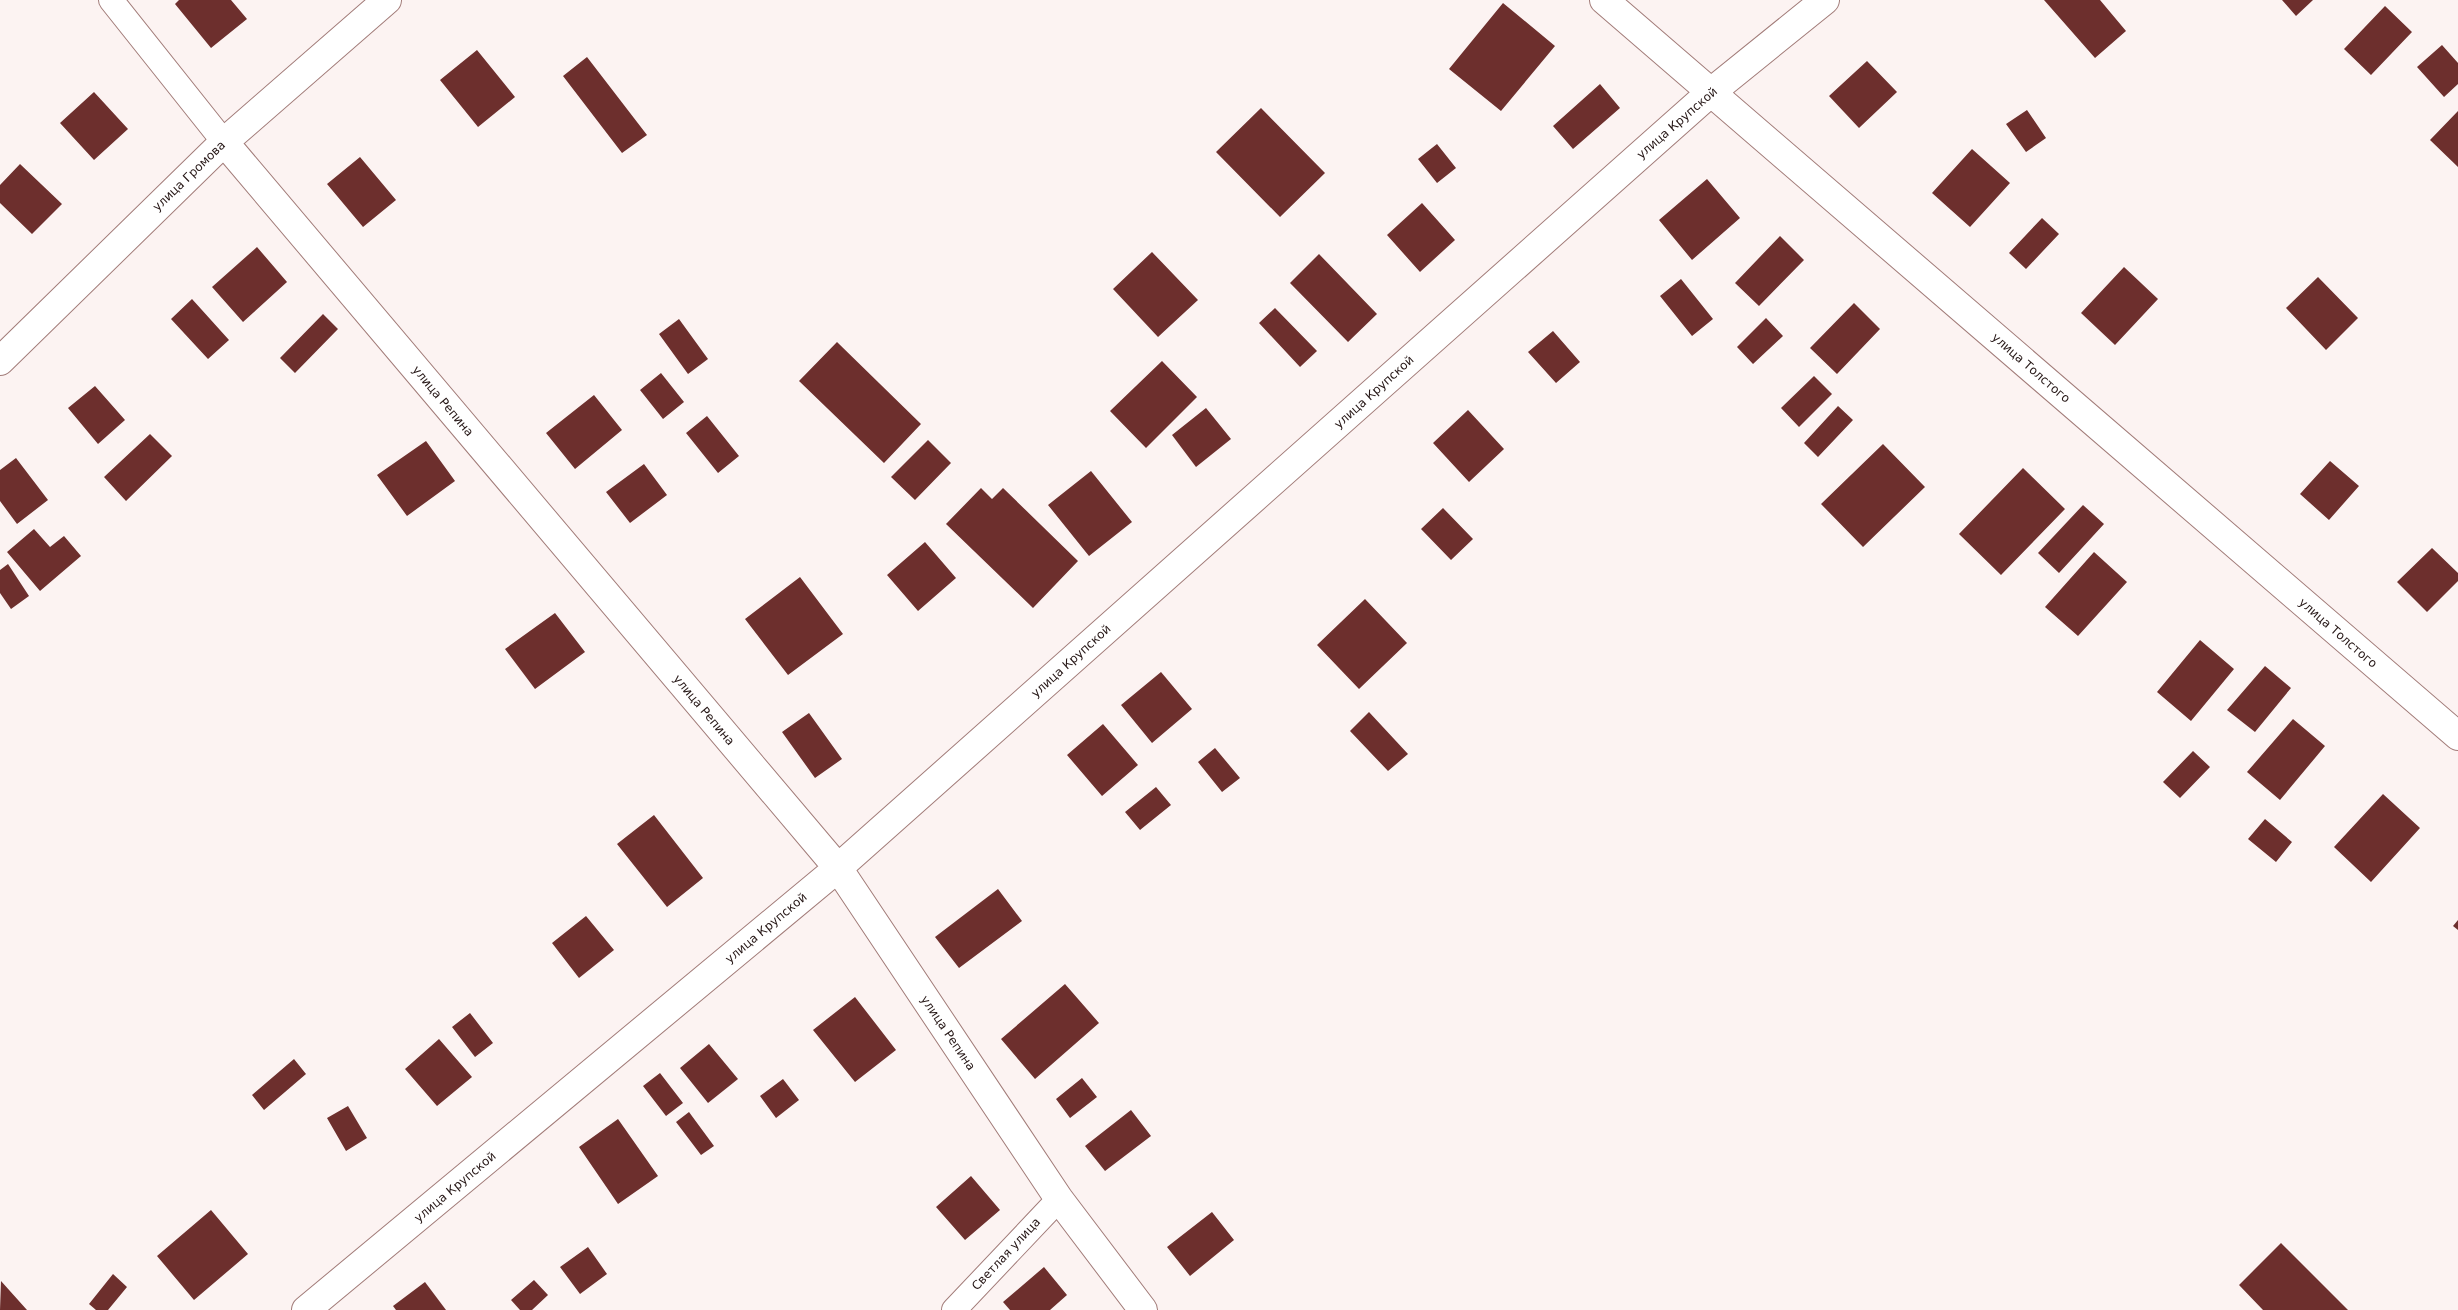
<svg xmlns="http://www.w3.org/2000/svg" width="2458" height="1310" font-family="'DejaVu Sans',sans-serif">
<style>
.building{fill:#6d2f2d}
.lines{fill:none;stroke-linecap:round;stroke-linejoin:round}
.service-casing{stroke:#a27c79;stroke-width:26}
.minor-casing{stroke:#a27c79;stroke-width:30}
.service{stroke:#fff;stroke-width:24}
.minor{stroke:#fff;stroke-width:28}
.labels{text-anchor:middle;stroke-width:5;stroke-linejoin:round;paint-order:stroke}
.street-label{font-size:12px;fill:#251615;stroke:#fff}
</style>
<rect width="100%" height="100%" fill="#fcf3f2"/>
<path class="building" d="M179,0H231L247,19L211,48L175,4Z
M2044,0H2100L2126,31L2095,58Z
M2282,0H2313L2296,16Z
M1503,3L1555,46L1501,111L1449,69Z
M2385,6L2412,32L2371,75L2344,49Z
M2442,45L2458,63V84L2444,97L2417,67Z
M477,50L515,97L478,127L440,80Z
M587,57L647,135L622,153L563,76Z
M1867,61L1897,92L1859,128L1829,96Z
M1600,84L1620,108L1573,149L1553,126Z
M94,92L128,129L94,160L60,123Z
M1261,108L1325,173L1280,217L1216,152Z
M2027,110L2046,138L2026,152L2006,124Z
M2458,111V167L2430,140Z
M1437,144L1456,168L1437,183L1418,159Z
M1972,149L2010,183L1970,227L1932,193Z
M360,157L396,200L363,227L327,184Z
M20,164L62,204L32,234L0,203V185Z
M1707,179L1740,218L1692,260L1659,220Z
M1422,203L1455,240L1420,272L1387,235Z
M2042,218L2059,234L2026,269L2009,253Z
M1780,236L1804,260L1759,306L1735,283Z
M257,247L287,282L243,322L212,287Z
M1152,252L1198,300L1158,337L1113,289Z
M1319,254L1377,314L1348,342L1290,283Z
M2124,267L2158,299L2115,345L2081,313Z
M2318,277L2358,318L2326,350L2286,308Z
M1681,279L1713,319L1692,336L1660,296Z
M192,299L229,340L208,359L171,319Z
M1854,303L1880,329L1837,374L1810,348Z
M1275,308L1317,351L1300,367L1259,323Z
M323,314L338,329L295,373L280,358Z
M1766,318L1783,336L1753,364L1737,347Z
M679,319L708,359L688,374L659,334Z
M1553,331L1580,362L1556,383L1528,352Z
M837,342L921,424L884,463L799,381Z
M1162,361L1197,397L1146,448L1110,411Z
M661,373L684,402L663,419L640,390Z
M1814,376L1832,394L1799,427L1781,408Z
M95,386L125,420L98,444L68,408Z
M594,395L622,430L575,469L546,433Z
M1838,406L1853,420L1818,457L1804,443Z
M1206,408L1231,439L1196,467L1172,435Z
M1468,410L1504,449L1469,482L1433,443Z
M707,416L739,456L718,473L686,433Z
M150,434L172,456L126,501L104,477Z
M928,440L951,463L915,500L891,477Z
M426,441L455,481L407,516L377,475Z
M1883,444L1925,487L1863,547L1821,504Z
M16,458L48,500L17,524L0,501V470Z
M2330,461L2359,486L2329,520L2300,494Z
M644,464L667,495L630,523L606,492Z
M2023,468L2065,509L2001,575L1959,534Z
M1091,471L1132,522L1089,556L1048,505Z
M981,488L992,499L1003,488L1078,561L1033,608L946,524Z
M2083,505L2104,524L2059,573L2038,553Z
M1443,508L1473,539L1451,560L1421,529Z
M34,529L50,547L64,536L81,556L40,591L7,552Z
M925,542L956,578L918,611L887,575Z
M2432,548L2458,573V581L2427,612L2397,582Z
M2094,552L2127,582L2078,636L2045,607Z
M8,564L29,596L11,609L0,593V570Z
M800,577L843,634L788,675L745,619Z
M1365,599L1407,643L1359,689L1317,645Z
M555,613L585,652L535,689L505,649Z
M2200,640L2234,669L2191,721L2157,692Z
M2265,666L2291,688L2255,732L2227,710Z
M1161,672L1192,709L1152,743L1121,705Z
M1369,712L1408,754L1388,771L1350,731Z
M809,713L842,759L815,778L782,732Z
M2293,719L2325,746L2280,800L2247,772Z
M1103,724L1138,765L1102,796L1067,755Z
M1215,748L1240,778L1222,792L1198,762Z
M2193,751L2210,767L2180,798L2163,782Z
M1156,787L1171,805L1140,830L1125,812Z
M2383,794L2420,828L2371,882L2334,847Z
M654,815L703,878L667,907L617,844Z
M2265,819L2292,842L2276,862L2248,839Z
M998,889L1022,921L959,968L935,937Z
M586,916L614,950L579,978L552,943Z
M2458,920V930L2453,926Z
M1065,984L1099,1023L1035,1079L1001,1039Z
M855,997L896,1050L855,1082L813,1030Z
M470,1013L493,1043L475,1057L452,1027Z
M439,1039L472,1077L437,1106L405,1069Z
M709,1044L738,1079L708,1103L680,1068Z
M294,1059L306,1074L264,1110L252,1095Z
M660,1073L683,1103L666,1116L643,1086Z
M1082,1078L1097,1097L1070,1118L1056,1099Z
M783,1079L799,1100L776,1118L760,1096Z
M348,1106L367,1138L346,1151L327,1118Z
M1131,1110L1151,1136L1105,1171L1085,1146Z
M689,1112L714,1146L701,1155L676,1122Z
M618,1119L658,1176L618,1204L579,1147Z
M971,1176L1000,1210L965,1240L936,1207Z
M211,1210L248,1254L194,1300L157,1256Z
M1212,1212L1234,1240L1190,1276L1167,1247Z
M2281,1243L2348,1310H2263L2239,1285Z
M588,1247L607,1274L580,1294L560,1267Z
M1044,1267L1067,1295L1050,1310H1010L1003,1302Z
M113,1274L127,1287L108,1310H96L89,1304Z
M534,1280L548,1295L532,1310H520L511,1300Z
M1,1281L27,1310H0Z
M425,1282L446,1310H396L393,1306Z"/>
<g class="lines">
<g class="service-casing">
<path id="service" d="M111,0L224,142
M954,1310L1059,1199"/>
</g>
<g class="minor-casing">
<path id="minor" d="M1604,0L2458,736
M224,142L838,868L1059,1199L1143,1310
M0,361L224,142L387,0
M306,1310L838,868L1710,93L1825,0"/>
</g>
<use href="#service" class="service"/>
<use href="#minor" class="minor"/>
</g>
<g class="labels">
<g class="street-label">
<text transform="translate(1677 123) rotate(-41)" y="4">улица Крупской</text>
<text transform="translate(189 176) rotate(-44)" y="4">улица Громова</text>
<text transform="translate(2031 368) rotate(41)" y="4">улица Толстого</text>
<text transform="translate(1374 392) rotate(-42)" y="4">улица Крупской</text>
<text transform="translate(443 401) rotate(50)" y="4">улица Репина</text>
<text transform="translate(2338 633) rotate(41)" y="4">улица Толстого</text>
<text transform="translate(1071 661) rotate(-42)" y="4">улица Крупской</text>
<text transform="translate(704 710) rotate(50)" y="4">улица Репина</text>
<text transform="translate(766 928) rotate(-40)" y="4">улица Крупской</text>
<text transform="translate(948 1033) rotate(56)" y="4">улица Репина</text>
<text transform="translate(455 1187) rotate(-40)" y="4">улица Крупской</text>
<text transform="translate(1006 1254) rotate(-47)" y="4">Светлая улица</text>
</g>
</g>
</svg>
